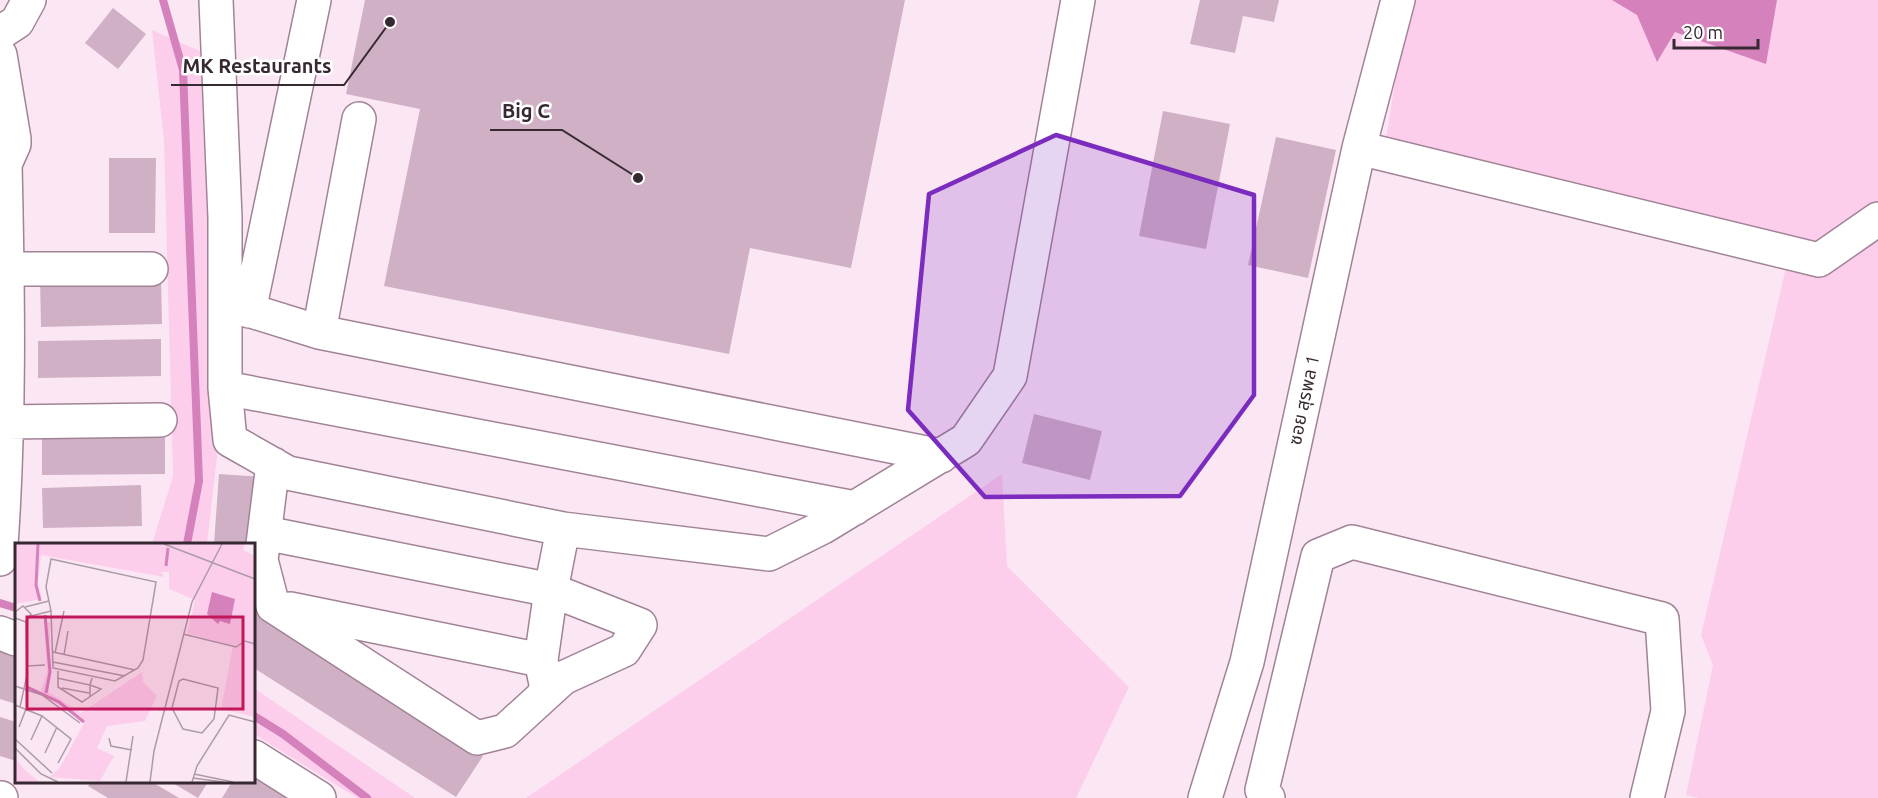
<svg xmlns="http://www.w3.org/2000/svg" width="1878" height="798" font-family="Ubuntu,'Noto Sans Thai',sans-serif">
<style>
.green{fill:#fcceec}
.water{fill:#d581bb}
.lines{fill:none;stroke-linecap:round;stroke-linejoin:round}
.stream{stroke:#d581bb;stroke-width:8}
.building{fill:#d0b0c5}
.minor-casing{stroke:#a18396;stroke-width:36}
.minor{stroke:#fff;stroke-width:33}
.marked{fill:#7b2cbf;fill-opacity:0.2;stroke:#7b2cbf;stroke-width:4.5;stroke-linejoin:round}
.labels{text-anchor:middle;stroke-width:5;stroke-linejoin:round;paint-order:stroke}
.street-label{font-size:18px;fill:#362931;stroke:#fff}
.inset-river{fill:none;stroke:#d581bb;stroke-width:3}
.inset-road{fill:none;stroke:#ac9ba6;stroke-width:1.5}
.view{fill:#c2185b;fill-opacity:0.15;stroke:#c2185b;stroke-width:3}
.inset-edge{fill:none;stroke:#362931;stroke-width:3}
.leader{fill:none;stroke:#362931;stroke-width:2}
.callout-dot{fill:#362931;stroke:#fff;stroke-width:2}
.callout-label{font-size:20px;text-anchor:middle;font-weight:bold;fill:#362931;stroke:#fff;stroke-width:5;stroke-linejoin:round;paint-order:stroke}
</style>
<rect width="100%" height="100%" fill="#fbe7f4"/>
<path class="green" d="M1408,0H1878V798H1698L1686,795L1713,665L1701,635L1791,246L1386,139Z
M152,30L200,51L217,457L207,544H152L173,476L164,141Z
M1002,474L1007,566L1129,687L1076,798H526Z
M254,688L415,798H357L254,734Z"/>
<path class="water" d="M1612,0H1777L1766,64L1675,32L1657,62L1637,15Z"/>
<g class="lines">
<path class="stream" d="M163,0L183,70L199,481L187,544
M0,603L16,608
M254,716L283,734L367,798"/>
</g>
<path class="building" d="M365,0H905L851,268L750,248L729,354L384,286L420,109L346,94Z
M1200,0H1279L1274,22L1243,16L1235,53L1190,44Z
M113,8L146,34L118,69L85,43Z
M1163,111L1230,124L1206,249L1139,236Z
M1276,137L1336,150L1308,278L1248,265Z
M109,158H156L155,233H109Z
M161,276L162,324L41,327L40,279Z
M161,339V376L38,378V341Z
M1034,414L1102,431L1090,480L1022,463Z
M165,435V474L42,475V436Z
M219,474L262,477L254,544H214Z
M141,485L142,526L43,528L42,488Z
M254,609L483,756L456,797L254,668Z
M0,650L16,655V704L0,699Z
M0,717L16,722V761L0,756Z
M254,775L294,798H222L232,782H254Z
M91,782H152L179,798H108L88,786Z
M171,782H208L198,798Z"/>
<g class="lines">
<g class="minor-casing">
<path id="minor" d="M216,0L225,218V388L230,440L288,473L563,529L769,554L823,527L966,440L1010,376L1078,0
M0,33L17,22L29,0
M0,55L14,139V144L5,164C8,295 10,427 0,559
M1359,148L1819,260L1878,219
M7,269H151
M226,303L319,332L941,456
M249,311L314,0
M319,332L359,119
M225,388L855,508
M6,422L160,420
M273,464L261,560L273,606L477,738L505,731L563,678L624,650L640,625L551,590L563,529
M265,533L551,590L541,660L546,684L545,694
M290,609L541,660
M0,633L16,639
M254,757L319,798
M0,798H1
M1205,798L1247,662L1359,148L1398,0
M1268,798L1262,790L1318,556L1352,542L1662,619L1668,711L1647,798"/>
</g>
<use href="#minor" class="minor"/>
</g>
<path class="marked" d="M1056,135L1254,195V395L1180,496L985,497L908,410L929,194Z"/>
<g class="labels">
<g class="street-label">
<text transform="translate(1304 400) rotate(-78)" y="6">ซอย สุรพล 1</text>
</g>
</g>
<g transform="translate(15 543)">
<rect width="240" height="240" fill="#fbe7f4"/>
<path d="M0,1H230L228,7L240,13V174L206,166L218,103L172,90L180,57L154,46V29H146L149,34L26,12L23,41L27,56L0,61ZM29,77L35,80L34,149L66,170L127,129L128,139L142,153L130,178L92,183L82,205L99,213L85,238L35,234L46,223L69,180L26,149L32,129ZM0,215L9,226L24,239H0Z" fill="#fcceec"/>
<path d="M197,49L220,56L215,81L205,78L203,81L192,71Z" fill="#d581bb"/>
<path class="inset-river" d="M23,1L21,42L25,58M151,23L153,5M30,72L35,129L31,150M12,144L44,159L69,179"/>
<path class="inset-road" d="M149,1L240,36M36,16L141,39L128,117L123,125L100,138L38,125L36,68L31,44ZM10,64L34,58M0,69L8,63L16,71L11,79L0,75M16,73L36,68M168,91L221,104L230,98L240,101M38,109L120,127M40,110L49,68M49,112L53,88M38,119L110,133M12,123L30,122M43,128V144L67,159L86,146L75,142L77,135M42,135L75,142V154M168,136L203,145L199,176L187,190L168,186L157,165L164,138ZM0,143L27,152L65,180M47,145L74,150M0,162L27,173L56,196L43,220M5,164L12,132L11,78M4,184L11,166M94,195L96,203L117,207M0,196L37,230M16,197L27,173M0,205L26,231L43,239M30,210L42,184M179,231L218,239M178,235L208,239M111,239L118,193M135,239L139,208L177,59L207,1M177,239L182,223L214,172L240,179"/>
<path class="view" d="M12,74H228V166H12Z"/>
<rect width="240" height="240" class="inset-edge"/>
</g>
<path class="leader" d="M390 22L344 85H171M638 178L562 130H490"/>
<g class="callout-dot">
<circle cx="390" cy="22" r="6"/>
<circle cx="638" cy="178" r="6"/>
</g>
<g class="callout-label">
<text x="257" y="73">MK Restaurants</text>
<text x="526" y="118">Big C</text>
</g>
<path d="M1674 39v9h84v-9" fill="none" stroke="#362931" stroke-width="3"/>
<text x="1683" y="39" font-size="18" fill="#362931" stroke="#ffffff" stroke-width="4.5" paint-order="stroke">20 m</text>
</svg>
